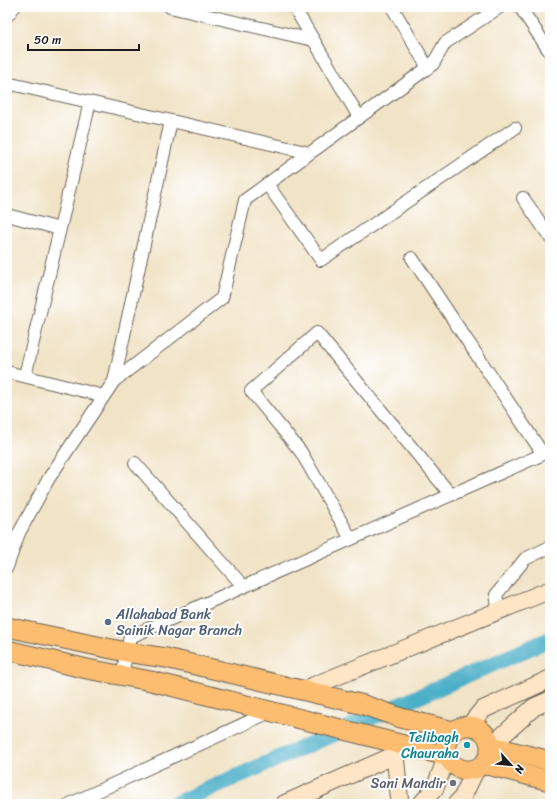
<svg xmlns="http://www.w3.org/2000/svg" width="557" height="811" font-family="Sriracha,sans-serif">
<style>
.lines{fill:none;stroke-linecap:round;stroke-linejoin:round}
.canal{stroke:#48aec7;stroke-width:16}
.street-casing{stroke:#676258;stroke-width:14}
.secondary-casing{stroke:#676258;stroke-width:19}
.primary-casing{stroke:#676258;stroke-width:21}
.street{stroke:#fff;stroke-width:12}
.secondary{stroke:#fee5c5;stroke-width:17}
.primary{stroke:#fcbd6f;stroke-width:19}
.service-dot{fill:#5c6f8a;stroke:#fff;stroke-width:1.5}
.culture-dot{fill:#0f9aa8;stroke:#fff;stroke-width:1.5}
.worship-dot{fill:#6b7280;stroke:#fff;stroke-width:1.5}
.labels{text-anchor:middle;stroke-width:4;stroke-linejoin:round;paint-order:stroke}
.service-label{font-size:14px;fill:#4e5e75;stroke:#fff;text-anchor:start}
.culture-label{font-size:14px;fill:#0d838f;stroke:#fff;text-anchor:end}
.worship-label{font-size:14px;fill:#5b616d;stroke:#fff;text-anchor:end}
</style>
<rect width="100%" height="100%" fill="#fff"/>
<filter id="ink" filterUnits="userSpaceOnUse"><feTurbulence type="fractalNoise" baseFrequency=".025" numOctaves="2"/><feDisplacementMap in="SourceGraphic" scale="8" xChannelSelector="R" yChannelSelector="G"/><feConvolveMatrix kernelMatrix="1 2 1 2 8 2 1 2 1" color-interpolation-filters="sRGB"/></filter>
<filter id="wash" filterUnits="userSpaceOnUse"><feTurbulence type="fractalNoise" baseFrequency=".012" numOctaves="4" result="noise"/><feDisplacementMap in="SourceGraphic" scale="16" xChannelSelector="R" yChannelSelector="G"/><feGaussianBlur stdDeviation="0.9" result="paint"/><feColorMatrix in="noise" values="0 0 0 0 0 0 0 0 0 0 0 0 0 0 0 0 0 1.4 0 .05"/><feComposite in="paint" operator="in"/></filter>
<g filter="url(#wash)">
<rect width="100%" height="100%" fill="#f1e3c6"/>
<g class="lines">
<path class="canal" d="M174,804L550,639"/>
</g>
</g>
<g filter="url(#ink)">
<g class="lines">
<g class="street-casing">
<path id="street" d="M170,7L313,40
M294,7L359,117
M392,7L428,68
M520,7L550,52
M7,16L14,7
M7,83L310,153
M267,184L321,260L515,128
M523,198L550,237
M7,215L60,229
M412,258L543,454
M7,372L104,396
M25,376L90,102
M114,381L171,121
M135,463L243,586
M351,539L301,452L251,391L317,333L451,495
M7,567L19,533L49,478L114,381L222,298L245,200L433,64L445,43L500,7
M499,611L496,595L525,559L550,547
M122,675L130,637L550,451
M70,804L272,711"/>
</g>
<g class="secondary-casing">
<path id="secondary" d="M303,690L550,590
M469,726L482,710L550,679
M491,746L534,707L550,700
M395,755L400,804
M284,804L395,755L408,746
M421,804L435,788L447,756
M456,804L462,798L476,769"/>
</g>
<g class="primary-casing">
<path id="primary" d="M7,627L126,652L166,658L335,698L364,705L401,718L453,731
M7,650L87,669L151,681L447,756
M446 748a22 22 0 1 1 44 0a22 22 0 1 1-44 0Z
M491,746L550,761
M484,764L550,781"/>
</g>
<use href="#street" class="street"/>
<use href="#secondary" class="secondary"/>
<use href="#primary" class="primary"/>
</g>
</g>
<circle class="service-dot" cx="108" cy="622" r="4"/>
<circle class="culture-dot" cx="467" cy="745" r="4"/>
<circle class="worship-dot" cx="453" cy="783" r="4"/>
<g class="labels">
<g class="service-label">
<text x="116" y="619">Allahabad Bank<tspan x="116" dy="16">Sainik Nagar Branch</tspan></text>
</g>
<g class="culture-label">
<text x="459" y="742">Telibagh<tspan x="459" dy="16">Chauraha</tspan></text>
</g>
<g class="worship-label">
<text x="445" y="788">Sani Mandir</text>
</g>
</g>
<rect width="557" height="811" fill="none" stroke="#fff" stroke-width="24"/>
<g transform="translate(511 765) rotate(117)" stroke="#ffffff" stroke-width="3" paint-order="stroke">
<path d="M0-3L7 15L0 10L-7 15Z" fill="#1c1c1c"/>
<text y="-6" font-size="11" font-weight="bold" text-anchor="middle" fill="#1c1c1c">N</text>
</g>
<path d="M28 44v6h111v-6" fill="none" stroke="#1c1c1c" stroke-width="2"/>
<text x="34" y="44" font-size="12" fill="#1c1c1c" stroke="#ffffff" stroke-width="3" paint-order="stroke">50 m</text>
</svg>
